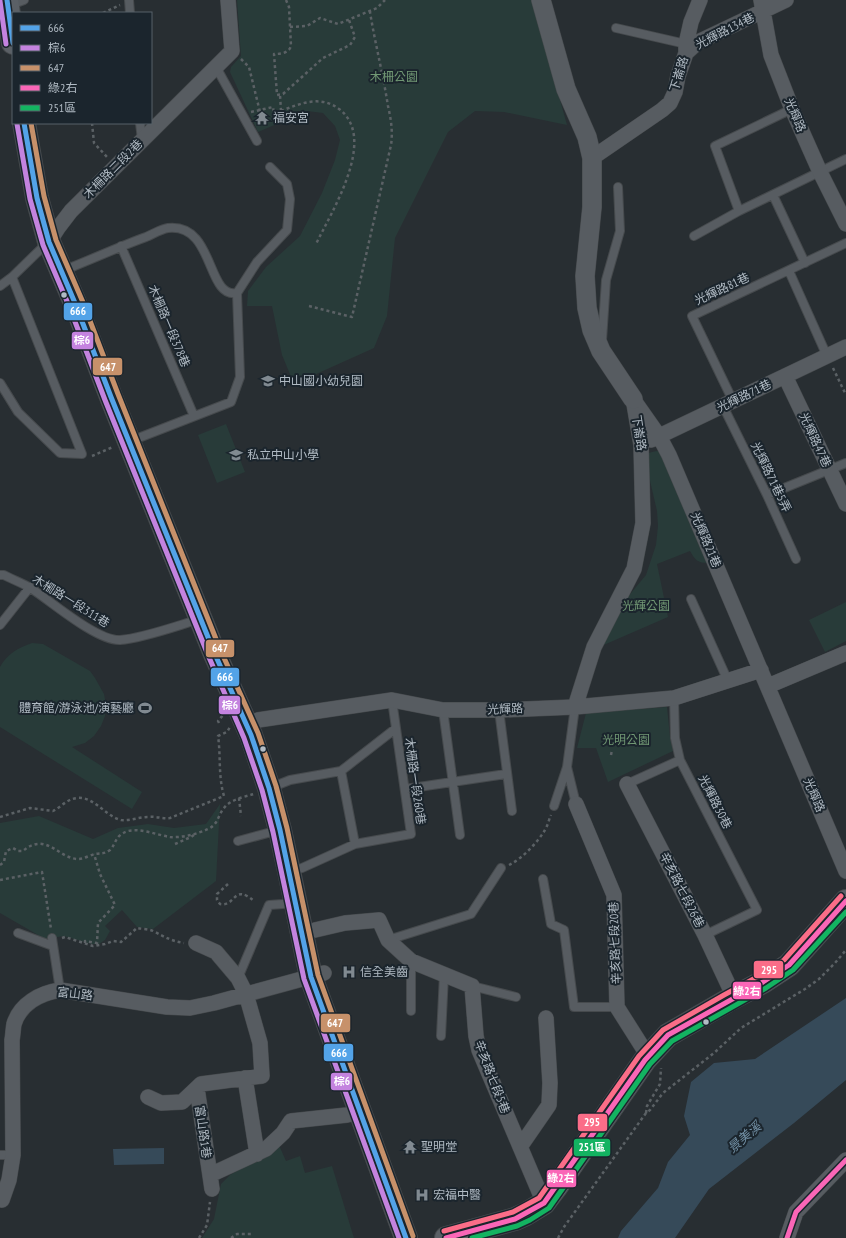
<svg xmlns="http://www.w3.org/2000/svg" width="846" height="1238" font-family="'PT Sans Narrow','Noto Sans TC',sans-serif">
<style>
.green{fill:#283b39}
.water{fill:#364a59}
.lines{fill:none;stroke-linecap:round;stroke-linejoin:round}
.service-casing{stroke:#464a4d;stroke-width:10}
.minor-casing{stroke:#464a4d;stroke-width:16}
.tertiary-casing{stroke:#464a4d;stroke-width:20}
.secondary-casing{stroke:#464a4d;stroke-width:24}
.path{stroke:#5b6165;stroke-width:2.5;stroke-dasharray:3 3;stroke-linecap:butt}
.service{stroke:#575c61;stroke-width:8}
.minor{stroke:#575c61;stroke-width:15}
.tertiary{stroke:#575c61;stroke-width:19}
.secondary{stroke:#5b6066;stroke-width:22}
.bus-1-casing{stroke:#1b252d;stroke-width:8}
.bus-2-casing{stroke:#1b252d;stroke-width:8}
.bus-3-casing{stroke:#1b252d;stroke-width:8}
.bus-4-casing{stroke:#1b252d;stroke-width:8}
.bus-5-casing{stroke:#1b252d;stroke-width:8}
.bus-6-casing{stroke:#1b252d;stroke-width:8}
.bus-1{stroke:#53a3e8;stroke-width:5}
.bus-2{stroke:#c483df;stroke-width:5}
.bus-3{stroke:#c7916a;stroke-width:5}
.bus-4{stroke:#fa66b7;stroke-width:5}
.bus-5{stroke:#13b361;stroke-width:5}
.bus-6{stroke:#fb6d88;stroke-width:5}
.bus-dot{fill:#b1bbc4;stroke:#1b252d;stroke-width:1.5}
.labels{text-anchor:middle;stroke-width:4;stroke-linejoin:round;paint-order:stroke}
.street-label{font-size:12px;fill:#b1bbc4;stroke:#1b252d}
.park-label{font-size:12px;fill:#719874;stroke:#1b252d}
.poi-label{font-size:12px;fill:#b1bbc4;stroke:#1b252d;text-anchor:start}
.water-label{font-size:13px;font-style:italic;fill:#7391a6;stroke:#1b252d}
.line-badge{stroke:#1b252d;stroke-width:1.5}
.badge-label{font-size:11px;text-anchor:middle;font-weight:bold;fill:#fff}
</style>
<rect width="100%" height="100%" fill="#282e32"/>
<path class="green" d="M237,0H532L567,125L504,112L475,111L448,132L395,238L387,316L374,348L294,384L282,355L272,306H247L248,291L266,267L300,236L322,193L335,160L340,140L335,126L323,113L307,111L258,132L230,72L231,67L241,56Z
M226,424L245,472L217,483L198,435Z
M658,451L660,452L708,563C698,563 695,560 690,551L657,564L668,617L599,647L626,599L646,575L656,545L658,526L657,511L645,459C647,452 651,452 658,451Z
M846,602V641L825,652L809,620Z
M32,643L43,644L90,671L95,678L104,694L106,705L105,716L101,726L94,736L85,743L72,747L142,792L132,809L0,727V667C7,654 18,648 32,643Z
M667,707L670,737L673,751L608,782L596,748H577L586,713Z
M220,804L216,881L153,929L137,927L122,910L105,926L110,931L105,940L99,944H92L64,936L45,939L0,913V823L39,816L93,839L118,828L148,824L174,828L206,824Z
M278,1143L286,1161L300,1156L305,1173L332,1166L354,1238H202L214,1219L221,1184L230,1175Z"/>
<path class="water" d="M846,998V1080L794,1123L709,1189L675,1238H618L621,1231L658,1188L668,1162L690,1135L684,1116L691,1082L714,1063L755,1059Z
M164,1148V1164L114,1165L113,1149Z"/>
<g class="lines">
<g class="service-casing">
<path id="service" d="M129,0L130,13
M8,6L24,0
M616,28L686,44
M216,67L257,141
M140,123L142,140
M773,195L805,263
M739,211L715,146L792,109
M694,236L739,211L846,159
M121,246L194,416
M72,267C97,257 121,246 146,237C153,234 161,229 168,228C215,223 206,299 237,293
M789,271L827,356
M0,286L12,277L48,242
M602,340L606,280L620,231L618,187
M0,383L18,412L60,453L82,454L12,277
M733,401L692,316L846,243
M723,406L767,495L796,559
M141,437L231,402L240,377L237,293L257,262L287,230L290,199L287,184L270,167
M767,495L846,463
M0,575H4C13,580 23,583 32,589C52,602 97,641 120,640C144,638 176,626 200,619
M691,599L728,681
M0,625L30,587
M674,698L675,738L680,760L757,910L705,935
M575,707L567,767L576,804
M443,710L460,835
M499,710L512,811
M341,771L355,844
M280,784L290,780L341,771L395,729
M627,784L680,760
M405,789L506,774
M554,806L567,767
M238,841L279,830
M290,871L302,868L355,844L411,834L392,700
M543,879L551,924L564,930L574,1007H617
M18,933L53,946
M52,938L60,990
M388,940L471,914L501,868
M411,961V1011
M238,978L269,905L283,904L294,901
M472,986L516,997
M441,1036L444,975
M0,1155H13"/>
</g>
<g class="minor-casing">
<path id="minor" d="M761,0L771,55L792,109L820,172L846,224
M686,53L698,42L786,0
M592,158L662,110L670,103L675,92L678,76L686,53V44L691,22L700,0
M49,242L58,228L71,211L232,51L228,0
M785,376L846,504
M633,399L659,436L669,455L846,871
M651,440L846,347
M768,686L846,653
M575,707L594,647L634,569L643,523L641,445L634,404
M247,724L258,720L392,700L443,710H499L575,707L674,698L761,670
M627,784L705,935L734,997
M576,804L614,895L617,1007L648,1056
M315,930L345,923L379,920L388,940L411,961L472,986L476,1036L479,1050L544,1203
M245,1078L257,1154
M197,1088L212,1189
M148,1097L161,1103L182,1102L201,1084L262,1076L260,1043L246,994L238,978L216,952L196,943
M520,1147L549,1105L550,1083L546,1018
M210,1175L266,1149L283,1133L291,1121L347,1115L359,1112
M2,1200L9,1180L13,1155L12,1040C13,1035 13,1029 14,1024C20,1004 40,993 60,990L167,1007L190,1008L214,1003L324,973
M787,1238L796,1212L846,1160"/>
</g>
<g class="tertiary-casing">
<path id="tertiary" d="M541,0L566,89L587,137L592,158V207L585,276L587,308L592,330L601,351L633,399"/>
</g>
<g class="secondary-casing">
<path id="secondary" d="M7,0L13,43
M24,123L37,198L49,242L75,303L111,397L214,652L251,735L269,788L280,830L289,871L311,977L406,1238
M446,1238L515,1219L526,1214L544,1203L557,1186L645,1060L668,1035L727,1001L763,982L789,965L846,901"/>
</g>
<path class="path" d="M286,0L289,7L291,46C289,53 281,54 274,54L277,95L283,94L323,58L350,45L355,37L349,20
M103,13L120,5
M290,27L307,26L320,18L338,24L377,8L385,0
M241,59L249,67L260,112
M281,111C301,103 321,95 339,109C378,138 332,211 316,244
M251,112L273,107L274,113L281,111L280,95
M92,123L94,143L107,157
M309,306L352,317L391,145C393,132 391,119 388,106C383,74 375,43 370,12
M833,368L846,395
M92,456L113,447
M219,723L218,721L224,714
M611,755L612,750
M239,798L241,816
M0,817L30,808L53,811C61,807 67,799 77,798C94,796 105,816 121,820C130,821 139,817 148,817C156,816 162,819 170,818L224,796C218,776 221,756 218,736L227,732L230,727
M175,844L191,837L195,834
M0,865L4,862L6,851L13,848L18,851H23C46,831 59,859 78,859C84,859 90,855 95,854C101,853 105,854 110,850C117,843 114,836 128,831C141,828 157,835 170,837C182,838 197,834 208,829C218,825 218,815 224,808C231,799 244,797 254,794
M509,865C523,858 537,843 545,830C548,825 549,819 551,815
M0,880L42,872L51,929
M228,884L217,894V900L220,904C236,907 233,883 254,901
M62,938L65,937L93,946L105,944L113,941L121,942L137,928C142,929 149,929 153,931C165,937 171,941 184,943
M85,943V941L97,943L98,923L115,905L100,874L94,854
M646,1113L647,1106L660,1084L661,1068
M199,1238L207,1225L210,1202
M231,1238L237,1234H251
M558,1238L564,1227L646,1113L650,1110L663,1093L714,1053L741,1028L805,989L819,979L835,963L846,950"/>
<use href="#service" class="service"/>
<use href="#minor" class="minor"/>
<use href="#tertiary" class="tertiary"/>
<use href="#secondary" class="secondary"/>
<g class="bus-1-casing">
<path id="bus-1" d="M7,0L13,43
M24,123L37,198L49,242L75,303L111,397L214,652L251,735L269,788L280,830L311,977L406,1238"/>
</g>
<g class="bus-2-casing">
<path id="bus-2" d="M0,1L6,44
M17,124L30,199L43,245L69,306L105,400L208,655L244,738L262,790L273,832L304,979L399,1238"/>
</g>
<g class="bus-3-casing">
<path id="bus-3" d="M31,123L44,196L56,240L82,300L118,394L220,649L258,733L276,786L287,828L318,975L413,1236"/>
</g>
<g class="bus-4-casing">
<path id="bus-4" d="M446,1238L515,1219L544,1203L645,1060L668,1035L763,982L789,965L846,901
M787,1238L796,1212L846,1160"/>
</g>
<g class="bus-5-casing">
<path id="bus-5" d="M472,1238L517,1226L530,1220L549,1208L650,1064L672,1041L766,988L793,970L846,912"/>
</g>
<g class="bus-6-casing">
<path id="bus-6" d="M444,1231L513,1212L539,1198L639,1056L663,1030L724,995L759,976L784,960L841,896"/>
</g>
<use href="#bus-1" class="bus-1"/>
<use href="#bus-2" class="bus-2"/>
<use href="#bus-3" class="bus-3"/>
<use href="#bus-4" class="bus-4"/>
<use href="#bus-5" class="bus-5"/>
<use href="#bus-6" class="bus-6"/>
</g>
<defs>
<g id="temple-bare" transform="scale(1.08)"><path d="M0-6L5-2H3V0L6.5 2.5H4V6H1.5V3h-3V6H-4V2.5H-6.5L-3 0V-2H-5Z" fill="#818a91" stroke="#1b252d" stroke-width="2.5" paint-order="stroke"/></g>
<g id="school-bare" transform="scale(1.08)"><path d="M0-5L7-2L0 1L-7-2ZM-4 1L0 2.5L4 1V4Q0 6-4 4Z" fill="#818a91" stroke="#1b252d" stroke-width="2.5" paint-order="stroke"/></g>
<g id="stadium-bare" transform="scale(1.08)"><path d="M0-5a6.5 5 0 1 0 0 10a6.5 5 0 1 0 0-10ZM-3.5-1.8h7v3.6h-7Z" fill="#818a91" stroke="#1b252d" stroke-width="2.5" paint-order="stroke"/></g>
<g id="hospital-bare" transform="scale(1.08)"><path d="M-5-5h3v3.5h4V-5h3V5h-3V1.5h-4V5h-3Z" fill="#818a91" stroke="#1b252d" stroke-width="2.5" paint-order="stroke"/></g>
</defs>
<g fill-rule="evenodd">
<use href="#temple-bare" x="262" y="118"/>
<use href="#school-bare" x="268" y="381"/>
<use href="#school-bare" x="236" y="455"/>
<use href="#stadium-bare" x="145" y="708"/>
<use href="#hospital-bare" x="349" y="972"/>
<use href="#temple-bare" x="410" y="1147"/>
<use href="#hospital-bare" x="422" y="1195"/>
</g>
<g class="bus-dot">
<circle cx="64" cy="295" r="3.5"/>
<circle cx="263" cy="749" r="3.5"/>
<circle cx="706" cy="1022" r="3.5"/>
</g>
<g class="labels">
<g class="street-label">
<text transform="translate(725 31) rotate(-27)" y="4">光輝路134巷</text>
<text transform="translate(679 74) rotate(-73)" y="4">下崙路</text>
<text transform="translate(795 115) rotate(67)" y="4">光輝路</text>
<text transform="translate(113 169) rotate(-45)" y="4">木柵路二段2巷</text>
<text transform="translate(722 289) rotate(-25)" y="4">光輝路81巷</text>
<text transform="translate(169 326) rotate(67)" y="4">木柵路一段378巷</text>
<text transform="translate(744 396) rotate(-26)" y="4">光輝路71巷</text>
<text transform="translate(639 433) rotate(81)" y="4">下崙路</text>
<text transform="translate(815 440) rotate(65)" y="4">光輝路47巷</text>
<text transform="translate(771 477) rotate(64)" y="4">光輝路71巷5弄</text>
<text transform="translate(706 540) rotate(67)" y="4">光輝路21巷</text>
<text transform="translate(71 601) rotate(32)" y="4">木柵路一段311巷</text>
<text transform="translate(505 709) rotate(-2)" y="4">光輝路</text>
<text transform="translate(415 781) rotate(82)" y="4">木柵路一段260巷</text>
<text transform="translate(814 795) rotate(67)" y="4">光輝路</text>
<text transform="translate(715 802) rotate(63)" y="4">光輝路30巷</text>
<text transform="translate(682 890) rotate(63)" y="4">辛亥路七段26巷</text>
<text transform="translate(615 943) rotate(-92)" y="4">辛亥路七段20巷</text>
<text transform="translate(75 994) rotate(6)" y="4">富山路</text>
<text transform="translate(492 1077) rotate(69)" y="4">辛亥路七段5巷</text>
<text transform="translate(203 1132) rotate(82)" y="4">富山路1巷</text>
</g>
<g class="park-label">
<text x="394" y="81">木柵公園</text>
<text x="646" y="610">光輝公園</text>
<text x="626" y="744">光明公園</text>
</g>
<g class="poi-label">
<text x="273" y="122">福安宮</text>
<text x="279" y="385">中山國小幼兒園</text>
<text x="247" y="459">私立中山小學</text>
<text x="134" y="712" text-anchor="end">體育館/游泳池/演藝廳</text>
<text x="360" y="976">信全美齒</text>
<text x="421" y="1151">聖明堂</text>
<text x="433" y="1199">宏福中醫</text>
</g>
<g class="water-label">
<text transform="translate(744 1137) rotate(-41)" y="5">景美溪</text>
</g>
</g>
<g class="line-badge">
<rect x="63" y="302" width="30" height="19" rx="4" fill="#53a3e8"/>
<rect x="71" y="331" width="23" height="19" rx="4" fill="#c483df"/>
<rect x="92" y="357" width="31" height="19" rx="4" fill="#c7916a"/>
<rect x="205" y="639" width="30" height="19" rx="4" fill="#c7916a"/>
<rect x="210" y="667" width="30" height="20" rx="4" fill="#53a3e8"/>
<rect x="218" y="695" width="23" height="20" rx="4" fill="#c483df"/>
<rect x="753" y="960" width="31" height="19" rx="4" fill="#fb6d88"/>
<rect x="732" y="981" width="30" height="19" rx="4" fill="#fa66b7"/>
<rect x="320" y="1013" width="31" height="20" rx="4" fill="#c7916a"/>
<rect x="323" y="1043" width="31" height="19" rx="4" fill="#53a3e8"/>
<rect x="330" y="1072" width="23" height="19" rx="4" fill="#c483df"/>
<rect x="577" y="1113" width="31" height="19" rx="4" fill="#fb6d88"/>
<rect x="573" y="1138" width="38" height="19" rx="4" fill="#13b361"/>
<rect x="546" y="1169" width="31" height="19" rx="4" fill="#fa66b7"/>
</g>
<g class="badge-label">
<text x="78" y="315">666</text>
<text x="82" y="344">棕6</text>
<text x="108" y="371">647</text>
<text x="220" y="652">647</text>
<text x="225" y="681">666</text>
<text x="230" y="709">棕6</text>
<text x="769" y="974">295</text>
<text x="747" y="995">綠2右</text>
<text x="335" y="1027">647</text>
<text x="339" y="1057">666</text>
<text x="342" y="1085">棕6</text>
<text x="592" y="1126">295</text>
<text x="592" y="1151">251區</text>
<text x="561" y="1182">綠2右</text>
</g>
<rect x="12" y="12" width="140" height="112" fill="#1b252d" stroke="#576169"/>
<rect x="20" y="25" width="20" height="6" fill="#53a3e8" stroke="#576169"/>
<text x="48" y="32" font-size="12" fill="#b1bbc4">666</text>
<rect x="20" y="45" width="20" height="6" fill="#c483df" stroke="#576169"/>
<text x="48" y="52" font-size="12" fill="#b1bbc4">棕6</text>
<rect x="20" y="65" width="20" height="6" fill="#c7916a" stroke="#576169"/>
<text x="48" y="72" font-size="12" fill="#b1bbc4">647</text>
<rect x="20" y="85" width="20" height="6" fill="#fa66b7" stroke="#576169"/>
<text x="48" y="92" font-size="12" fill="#b1bbc4">綠2右</text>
<rect x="20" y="105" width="20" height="6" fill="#13b361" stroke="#576169"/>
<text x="48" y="112" font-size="12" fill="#b1bbc4">251區</text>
</svg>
